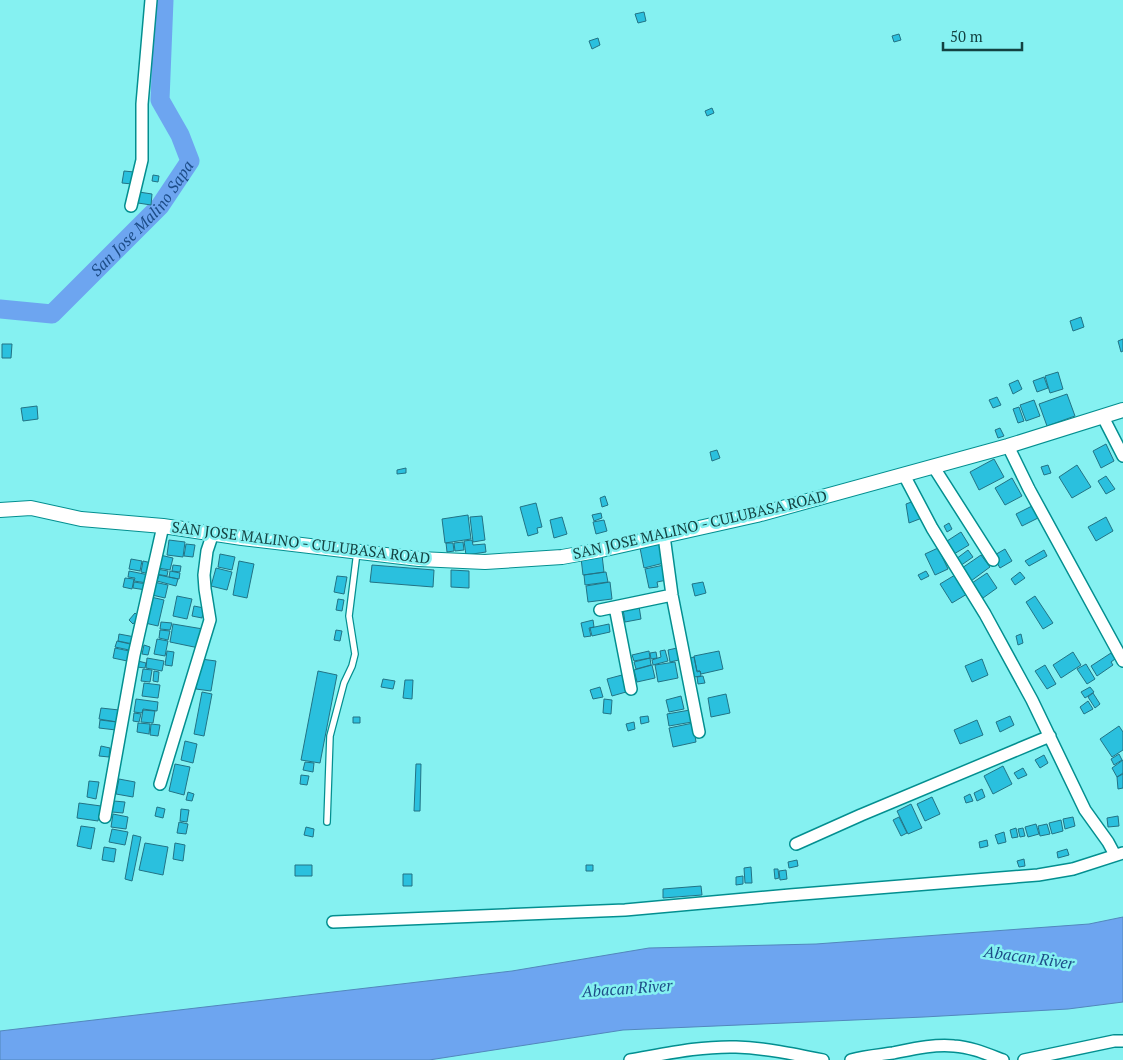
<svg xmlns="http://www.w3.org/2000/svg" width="1123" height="1060" font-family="'PT Serif',serif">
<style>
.water{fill:#6da5f0;stroke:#5287bc}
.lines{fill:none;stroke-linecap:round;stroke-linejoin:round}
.river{stroke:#6da5f0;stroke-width:19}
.building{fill:#2ac0de;stroke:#227385}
.service-casing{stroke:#038f90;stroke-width:8}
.minor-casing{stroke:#038f90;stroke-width:14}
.tertiary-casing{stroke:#038f90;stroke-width:16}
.service{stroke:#fff;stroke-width:5.5}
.minor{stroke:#fff;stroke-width:11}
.tertiary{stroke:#fff;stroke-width:14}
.labels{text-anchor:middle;stroke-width:5;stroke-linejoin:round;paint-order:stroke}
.street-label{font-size:15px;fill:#134242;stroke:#85f1f1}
.water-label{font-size:16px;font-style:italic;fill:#1d4d88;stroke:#85f1f1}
</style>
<rect width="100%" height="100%" fill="#85f1f1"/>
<path class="water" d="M1123,917V1002L1068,1009L924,1017L623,1030L429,1060H0V1031L512,971L649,948L816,944L1089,924Z"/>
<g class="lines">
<path class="river" id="s1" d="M0,309L52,314L160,206L190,161L180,135L160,100L164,0"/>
</g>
<path class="building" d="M644,12L646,21L638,23L635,14Z
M899,34L901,40L894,42L892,36Z
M598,38L600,45L592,49L589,41Z
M712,108L714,113L707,116L705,111Z
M124,171L134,172L132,184L122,183Z
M153,175L159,176L158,182L152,181Z
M139,192L152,194L151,205L138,203Z
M1081,317L1084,327L1073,331L1070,321Z
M1123,339V351L1121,352L1118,341Z
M2,344H12L11,358H2Z
M1058,372L1063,389L1050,393L1045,376Z
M1044,377L1048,388L1037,392L1033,381Z
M1018,380L1022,389L1013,394L1009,384Z
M1067,394L1075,416L1047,426L1039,404Z
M997,397L1001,405L993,408L989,400Z
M1034,400L1040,416L1026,421L1020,405Z
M37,406L38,419L23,421L21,408Z
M1019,407L1024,421L1018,423L1013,409Z
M1000,428L1004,436L998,438L995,430Z
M1106,444L1114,461L1101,468L1093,451Z
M717,450L720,458L712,461L710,452Z
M994,459L1004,477L979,490L970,472Z
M1048,465L1051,473L1044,475L1041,467Z
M1077,465L1091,487L1072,498L1059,477Z
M406,468V473L397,474V470Z
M1106,476L1115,489L1106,494L1098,481Z
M1012,478L1022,496L1005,505L995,488Z
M605,496L608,505L602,507L600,498Z
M914,501L922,518L909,523L906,504Z
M536,503L542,527L537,528L538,533L528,536L520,507Z
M1034,505L1040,517L1022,526L1016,514Z
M601,513L602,518L594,521L592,515Z
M468,515L471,539L445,543L442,519Z
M482,516L485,540L473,542L470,517Z
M562,517L567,534L554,538L550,520Z
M1106,517L1113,531L1096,541L1088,527Z
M604,520L607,531L596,534L593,522Z
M949,523L952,529L947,532L944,526Z
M961,532L969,545L954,554L947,541Z
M169,540L185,542L183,557L167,555Z
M472,540L473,545L485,544L486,552L466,555L464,541Z
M463,542L464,550L455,551L454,543Z
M446,543H453L454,551L447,552Z
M186,544L195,545L193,557L184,556Z
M660,544L664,563L644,568L640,548Z
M938,548L948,569L935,575L925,554Z
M1005,549L1012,561L1000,568L993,556Z
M968,550L973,557L960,566L956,559Z
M1044,550L1047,556L1029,566L1025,561Z
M220,554L235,557L232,570L218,567Z
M160,555L173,558L170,570L158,568Z
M602,555L604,572L583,575L581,558Z
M981,555L990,567L971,581L962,568Z
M131,559L142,561L140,571L129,569Z
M143,561L152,563L150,574L141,572Z
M239,561L254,564L247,598L233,595Z
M173,565L181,566L180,572L172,571Z
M372,565L434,570L433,587L370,582Z
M664,565L667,580L657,582L658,587L649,588L645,569Z
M216,568L232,572L227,590L211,586Z
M157,569L168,571L167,576L156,574Z
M451,570L469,571V588L451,587Z
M129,571L149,575L147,583L134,581L135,578L128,577Z
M170,571L180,573L179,579L169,577Z
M926,571L929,576L921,580L918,575Z
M606,572L608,582L585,585L584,575Z
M1020,572L1025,578L1015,585L1011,579Z
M987,573L997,588L983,598L972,583Z
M159,575L178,579L176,586L157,581Z
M955,575L967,594L952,603L940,584Z
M337,576L347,577L344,594L334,592Z
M125,578L134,579L132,589L123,587Z
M134,582L147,584L146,590L133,588Z
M154,582L168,585L165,598L152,595Z
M610,582L612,599L588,602L586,586Z
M703,582L706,593L695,596L692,584Z
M177,596L192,599L187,619L173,616Z
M1035,596L1053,623L1043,629L1026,602Z
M151,597L164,600L158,626L145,623Z
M338,599L344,600L342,611L336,610Z
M194,606L204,608L202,618L192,616Z
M639,606L641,619L625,622L623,609Z
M135,613L139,617L133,624L129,620Z
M593,620L594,627L589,628L591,636L584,637L581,623Z
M161,622L172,623L170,630L160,629Z
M173,624L203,629L199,648L170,642Z
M609,624L610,632L592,636L590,628Z
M160,630L170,631L168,640L159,638Z
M336,630L342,631L340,641L334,640Z
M119,634L135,637L133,644L118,641Z
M1021,634L1023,643L1018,645L1016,636Z
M157,639L168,641L165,656L154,654Z
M117,641L130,644L129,650L115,647Z
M144,645L150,647L148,655L142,654Z
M115,648L134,652L132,662L113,658Z
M677,648L679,660L670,662L668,650Z
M665,650L668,661L653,665L652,660L661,657L660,651Z
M167,651L174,652L172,666L165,665Z
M649,651L650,658L634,661L632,655Z
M719,651L723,669L701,674L700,671H697L694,656Z
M656,652L657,658L651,659L650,653Z
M1073,652L1081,665L1061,678L1053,665Z
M1111,653L1115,659L1111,662L1113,665L1097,676L1091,666Z
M694,657L697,672L700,671L701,676L694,677L690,658Z
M147,658L164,661L162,671L146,668Z
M650,658L651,665L636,669L634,662Z
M201,659L216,661L211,691L196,689Z
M982,659L988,675L972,682L965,666Z
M138,661L146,663L145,668L137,667Z
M675,662L678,678L658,682L655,665Z
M1086,664L1095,679L1087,684L1077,669Z
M652,665L655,678L637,682L634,670Z
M1045,665L1056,684L1047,689L1035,671Z
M143,669L152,670L150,682L141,681Z
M154,671L159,672L158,682L153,681Z
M318,671L337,675L320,763L301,760Z
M622,675L626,692L612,696L607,679Z
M703,676L705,683L698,684L697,677Z
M383,679L395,681L393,689L381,687Z
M405,680H413L412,699L403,698Z
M144,683L160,685L158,698L142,696Z
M600,687L603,697L593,699L590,690Z
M1090,687L1094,692L1085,698L1081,692Z
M202,692L212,694L204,736L194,734Z
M1093,693L1100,704L1095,708L1088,697Z
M726,694L730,713L711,717L708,698Z
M681,696L684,709L669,712L666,700Z
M136,699L158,702L157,711L143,709L142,713L134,712Z
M604,699L612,700L611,714L603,713Z
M1088,701L1093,709L1084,714L1080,707Z
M101,708L119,710L117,722L99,719Z
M143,710L155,711L153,723L141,722Z
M690,710L692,722L669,726L667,714Z
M134,713L141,714L139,722L133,721Z
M648,716L649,722L641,724L640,717Z
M1010,716L1014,725L1000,732L996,722Z
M353,717H360V723H353Z
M100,720L117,722L116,730L99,728Z
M977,720L983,735L960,744L954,730Z
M634,722L635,729L628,731L626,724Z
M138,723L150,724L149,734L137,732Z
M693,723L696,742L673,747L669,728Z
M151,724L160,725L158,736L150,735Z
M1119,726L1123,732V750L1112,757L1100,739Z
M185,741L197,744L193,763L181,760Z
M101,746L110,748L109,757L99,756Z
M1119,754L1122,760L1114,765L1111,759Z
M1044,755L1048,763L1040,768L1035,760Z
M1123,760V773L1117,777L1112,768Z
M305,762L314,763L313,772L303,770Z
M175,764L190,767L184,795L169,791Z
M416,764H421L420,811H414Z
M1003,766L1012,784L993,794L984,776Z
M1023,768L1027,775L1018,779L1014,773Z
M1123,774V788L1118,789L1117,777Z
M301,775L309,776L307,785L300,784Z
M119,779L135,782L133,797L116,794Z
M89,781L99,782L96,799L87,797Z
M982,789L985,797L977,801L974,793Z
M188,792L194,794L192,801L186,800Z
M970,794L973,801L966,803L964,797Z
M932,797L940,814L925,821L917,804Z
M114,801L125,802L123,813L112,812Z
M79,803L101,806L98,821L77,818Z
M911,804L922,828L908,834L897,811Z
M157,807L165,809L163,818L155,816Z
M181,809L189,810L187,822L180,821Z
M113,814L128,817L126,829L111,827Z
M1118,816L1119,826L1108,827L1107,818Z
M899,817L907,833L901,836L893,820Z
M1073,817L1075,826L1065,829L1063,819Z
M1061,820L1063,831L1052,834L1049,823Z
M179,822L188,824L186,834L177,833Z
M1036,824L1039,834L1028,837L1025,827Z
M1047,824L1050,834L1040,836L1038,826Z
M81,826L95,828L91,849L77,846Z
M306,827L314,829L313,837L304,835Z
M1016,828L1018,837L1012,838L1010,830Z
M1023,828L1025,836L1020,837L1018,829Z
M112,829L128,832L125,845L109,842Z
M1004,832L1006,842L998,844L995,835Z
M133,835L141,837L132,881L125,879Z
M987,840L988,846L980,848L979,842Z
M145,843L168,847L163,875L139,870Z
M175,843L185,845L183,861L173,859Z
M104,847L116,849L114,862L102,860Z
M1067,849L1069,855L1058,858L1057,852Z
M1024,859L1025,866L1019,867L1017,861Z
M797,860L798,866L789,868L788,862Z
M295,865H312V876H295Z
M586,865H593V871H586Z
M751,867L752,883H745L744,868Z
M774,869H778L779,878L775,879Z
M786,870L787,879L780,880L779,871Z
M403,874H412V886H403Z
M743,876V884L736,885V877Z
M701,886L702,895L663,898V889Z"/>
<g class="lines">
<g class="service-casing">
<path id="service" d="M327,822L330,736L344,683L352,666L355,654L349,616L357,552"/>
</g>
<g class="minor-casing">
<path id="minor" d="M131,206L142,160V104L151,0
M1103,417L1123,456
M1008,446L1029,489L1123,661
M933,466L993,560
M904,475L932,528L985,614L1032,700L1085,810L1108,842L1115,855
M664,536L672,595L699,732
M615,607L631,689
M600,610L672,595
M160,784L210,620L205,589L204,575L207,551L213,533
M105,817L134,655L163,526
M796,844L861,815L1050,736
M333,922L625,910L790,895L1038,875L1073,869L1123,853
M630,1060C665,1054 700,1046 736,1047C765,1048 794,1054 823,1060
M851,1060C865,1056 879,1055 893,1053C913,1049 934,1044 954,1046C971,1047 987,1054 1003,1060
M1024,1060L1114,1041H1123"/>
</g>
<g class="tertiary-casing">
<path id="tertiary" d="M0,510L31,508L81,519L163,526L242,538L419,559L485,562L562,557L601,550L757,515L1008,446L1123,410"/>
</g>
<use href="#service" class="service"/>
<use href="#minor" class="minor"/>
<use href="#tertiary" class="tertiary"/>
</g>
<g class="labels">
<g class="street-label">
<text transform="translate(700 525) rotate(-13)" y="5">SAN JOSE MALINO - CULUBASA ROAD</text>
<text transform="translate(301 543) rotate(7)" y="5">SAN JOSE MALINO - CULUBASA ROAD</text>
</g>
<g class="water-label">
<text dy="6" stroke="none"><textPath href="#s1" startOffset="184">San Jose Malino Sapa</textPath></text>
<text transform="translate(1029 957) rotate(8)" y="6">Abacan River</text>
<text transform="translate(627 988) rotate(-4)" y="6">Abacan River</text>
</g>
</g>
<path d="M943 42v8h79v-8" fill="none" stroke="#134242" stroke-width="2.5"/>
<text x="950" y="42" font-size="15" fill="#134242" stroke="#85f1f1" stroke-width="4" paint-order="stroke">50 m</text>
</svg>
